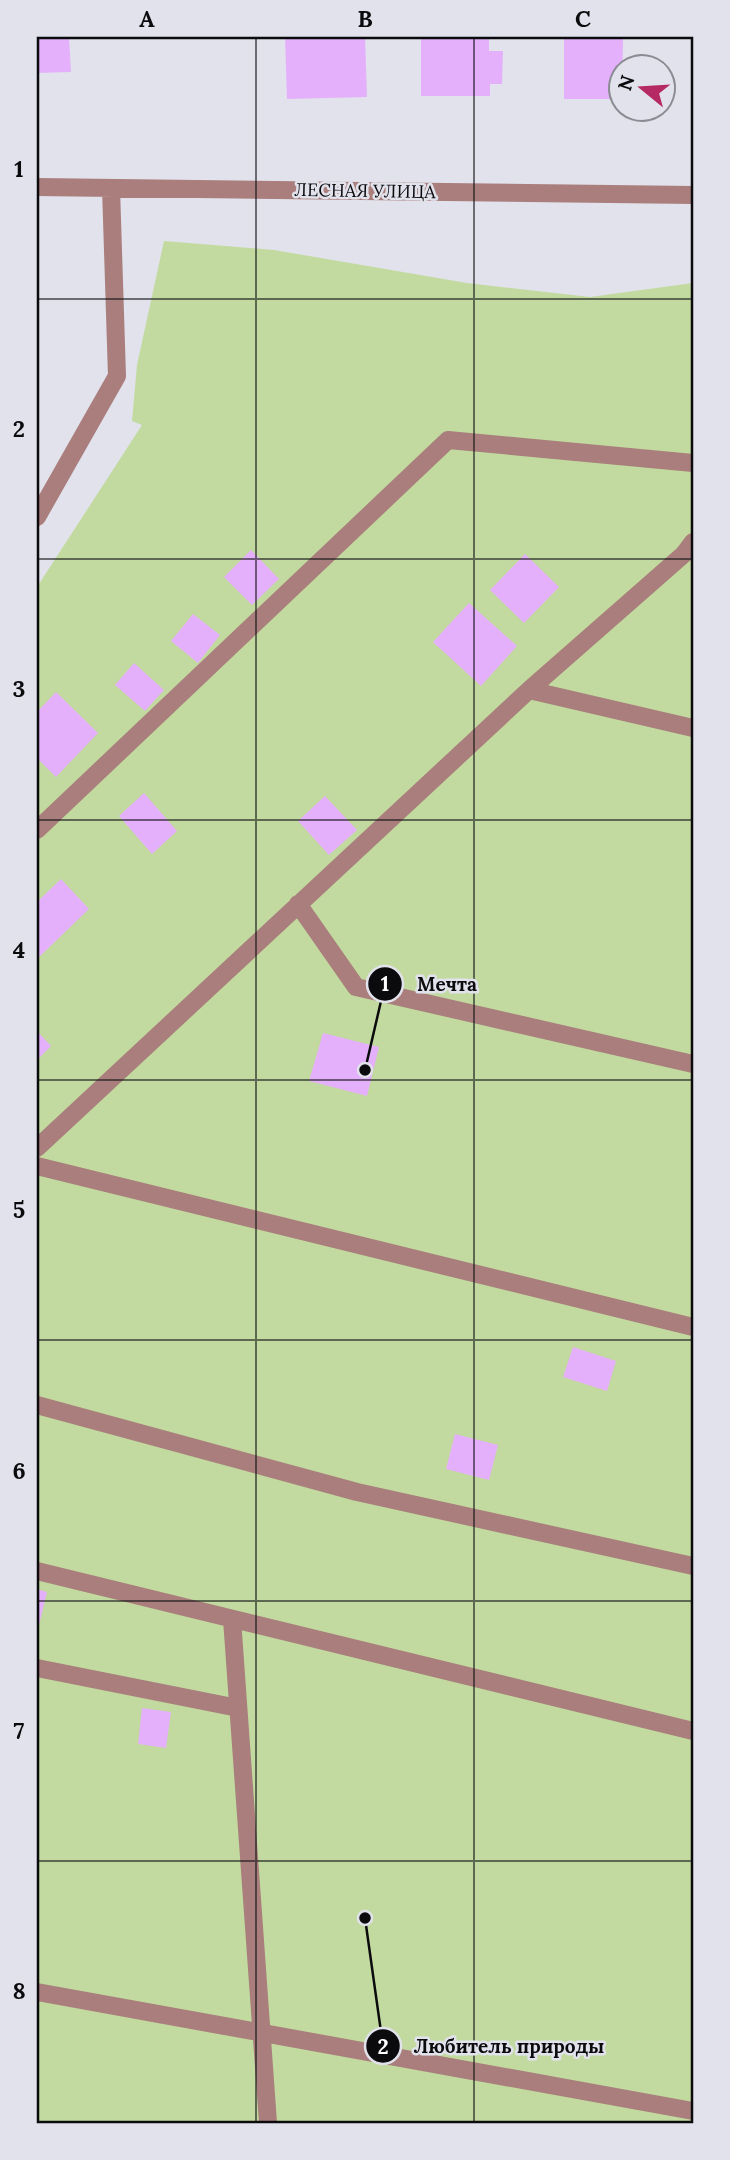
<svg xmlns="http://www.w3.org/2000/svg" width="730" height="2160" font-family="Lora,serif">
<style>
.green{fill:#c2da9f}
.building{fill:#e5b0fb}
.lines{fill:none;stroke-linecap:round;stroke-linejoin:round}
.minor{stroke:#a97e7c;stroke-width:18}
.grid{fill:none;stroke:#0b0b0e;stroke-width:2;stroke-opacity:0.55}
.labels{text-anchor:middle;stroke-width:5;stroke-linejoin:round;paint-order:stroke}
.street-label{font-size:18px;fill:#0b0b0e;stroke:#e1e2eb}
.leader{fill:none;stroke:#0b0b0e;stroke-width:2.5}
.callout-dot{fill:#0b0b0e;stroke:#e1e2eb;stroke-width:2.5}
.mark-label{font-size:21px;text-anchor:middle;font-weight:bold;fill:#fff}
.callout-label{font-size:19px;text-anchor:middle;font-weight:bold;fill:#0b0b0e;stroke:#e1e2eb;stroke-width:5;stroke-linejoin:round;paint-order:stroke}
.neatline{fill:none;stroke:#0b0b0e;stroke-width:2.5}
.grid-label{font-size:23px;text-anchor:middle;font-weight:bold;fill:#0b0b0e}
</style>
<rect width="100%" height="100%" fill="#e1e2eb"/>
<path class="green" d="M164,241L274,250L467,283L590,297L693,283V2123H37V587L142,425L132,421L137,365Z"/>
<path class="building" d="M37,37H69L71,72L37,73Z
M285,37H365L367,97L287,99Z
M421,37H489V51H503L502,84H490V96H421Z
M564,37H623L622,99H564Z
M251,550L279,579L252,605L224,577Z
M525,554L559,587L524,623L490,590Z
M469,603L517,646L481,686L433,642Z
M193,614L220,635L198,663L171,641Z
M134,663L164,690L145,711L115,685Z
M56,692L98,733L56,777L37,758V712Z
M144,793L177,831L152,854L119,816Z
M325,796L357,830L329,855L298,821Z
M61,879L89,909L37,959V902Z
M37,1031L51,1046L37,1060Z
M323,1033L379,1047L367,1096L309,1081Z
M573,1347L616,1361L607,1391L563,1377Z
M455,1434L498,1445L489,1480L446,1469Z
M37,1589L47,1592L39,1625L37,1624Z
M142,1708L171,1712L166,1748L138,1744Z"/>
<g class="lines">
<path class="minor" d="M37,187L693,195
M37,517L117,376L111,188
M529,690L693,728
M37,830L448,440L693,463
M298,904L356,987L693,1064
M37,1148L529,690L684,554L693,542
M37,1166L693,1327
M37,1405L357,1492L693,1566
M37,1571L693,1731
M232,1619L268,2123
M37,1668L238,1708
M37,1992L693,2111"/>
</g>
<path class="grid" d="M256,37V2123M474,37V2123M37,299H693M37,559H693M37,820H693M37,1080H693M37,1340H693M37,1601H693M37,1861H693"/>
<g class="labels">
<g class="street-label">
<text transform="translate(365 191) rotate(1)" y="6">ЛЕСНАЯ УЛИЦА</text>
</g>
</g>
<path class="leader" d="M365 1070L385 984M365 1918L383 2046"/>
<g class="callout-dot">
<circle cx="365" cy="1070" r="7"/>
<circle cx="365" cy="1918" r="7"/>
<circle cx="385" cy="984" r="18"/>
<circle cx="383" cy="2046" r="18"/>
</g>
<g class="mark-label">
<text x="385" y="991">1</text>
<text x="383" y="2054">2</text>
</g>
<g class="callout-label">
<text x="447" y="991">Мечта</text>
<text x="509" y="2053">Любитель природы</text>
</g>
<rect width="730" height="2160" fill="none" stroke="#e1e2eb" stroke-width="77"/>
<g transform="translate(642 88) rotate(288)"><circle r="33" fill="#e1e2eb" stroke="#8b8c93" stroke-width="2"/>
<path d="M0-5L12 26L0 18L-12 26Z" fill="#b52a65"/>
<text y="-10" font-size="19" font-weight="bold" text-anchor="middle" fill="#0b0b0e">N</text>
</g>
<rect x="38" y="38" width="654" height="2084" class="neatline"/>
<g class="grid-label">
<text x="147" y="27">A</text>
<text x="365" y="27">B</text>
<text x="583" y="27">C</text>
<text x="19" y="177">1</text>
<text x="19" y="437">2</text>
<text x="19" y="697">3</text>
<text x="19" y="958">4</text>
<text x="19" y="1218">5</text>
<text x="19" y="1479">6</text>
<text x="19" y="1739">7</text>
<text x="19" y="1999">8</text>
</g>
</svg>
